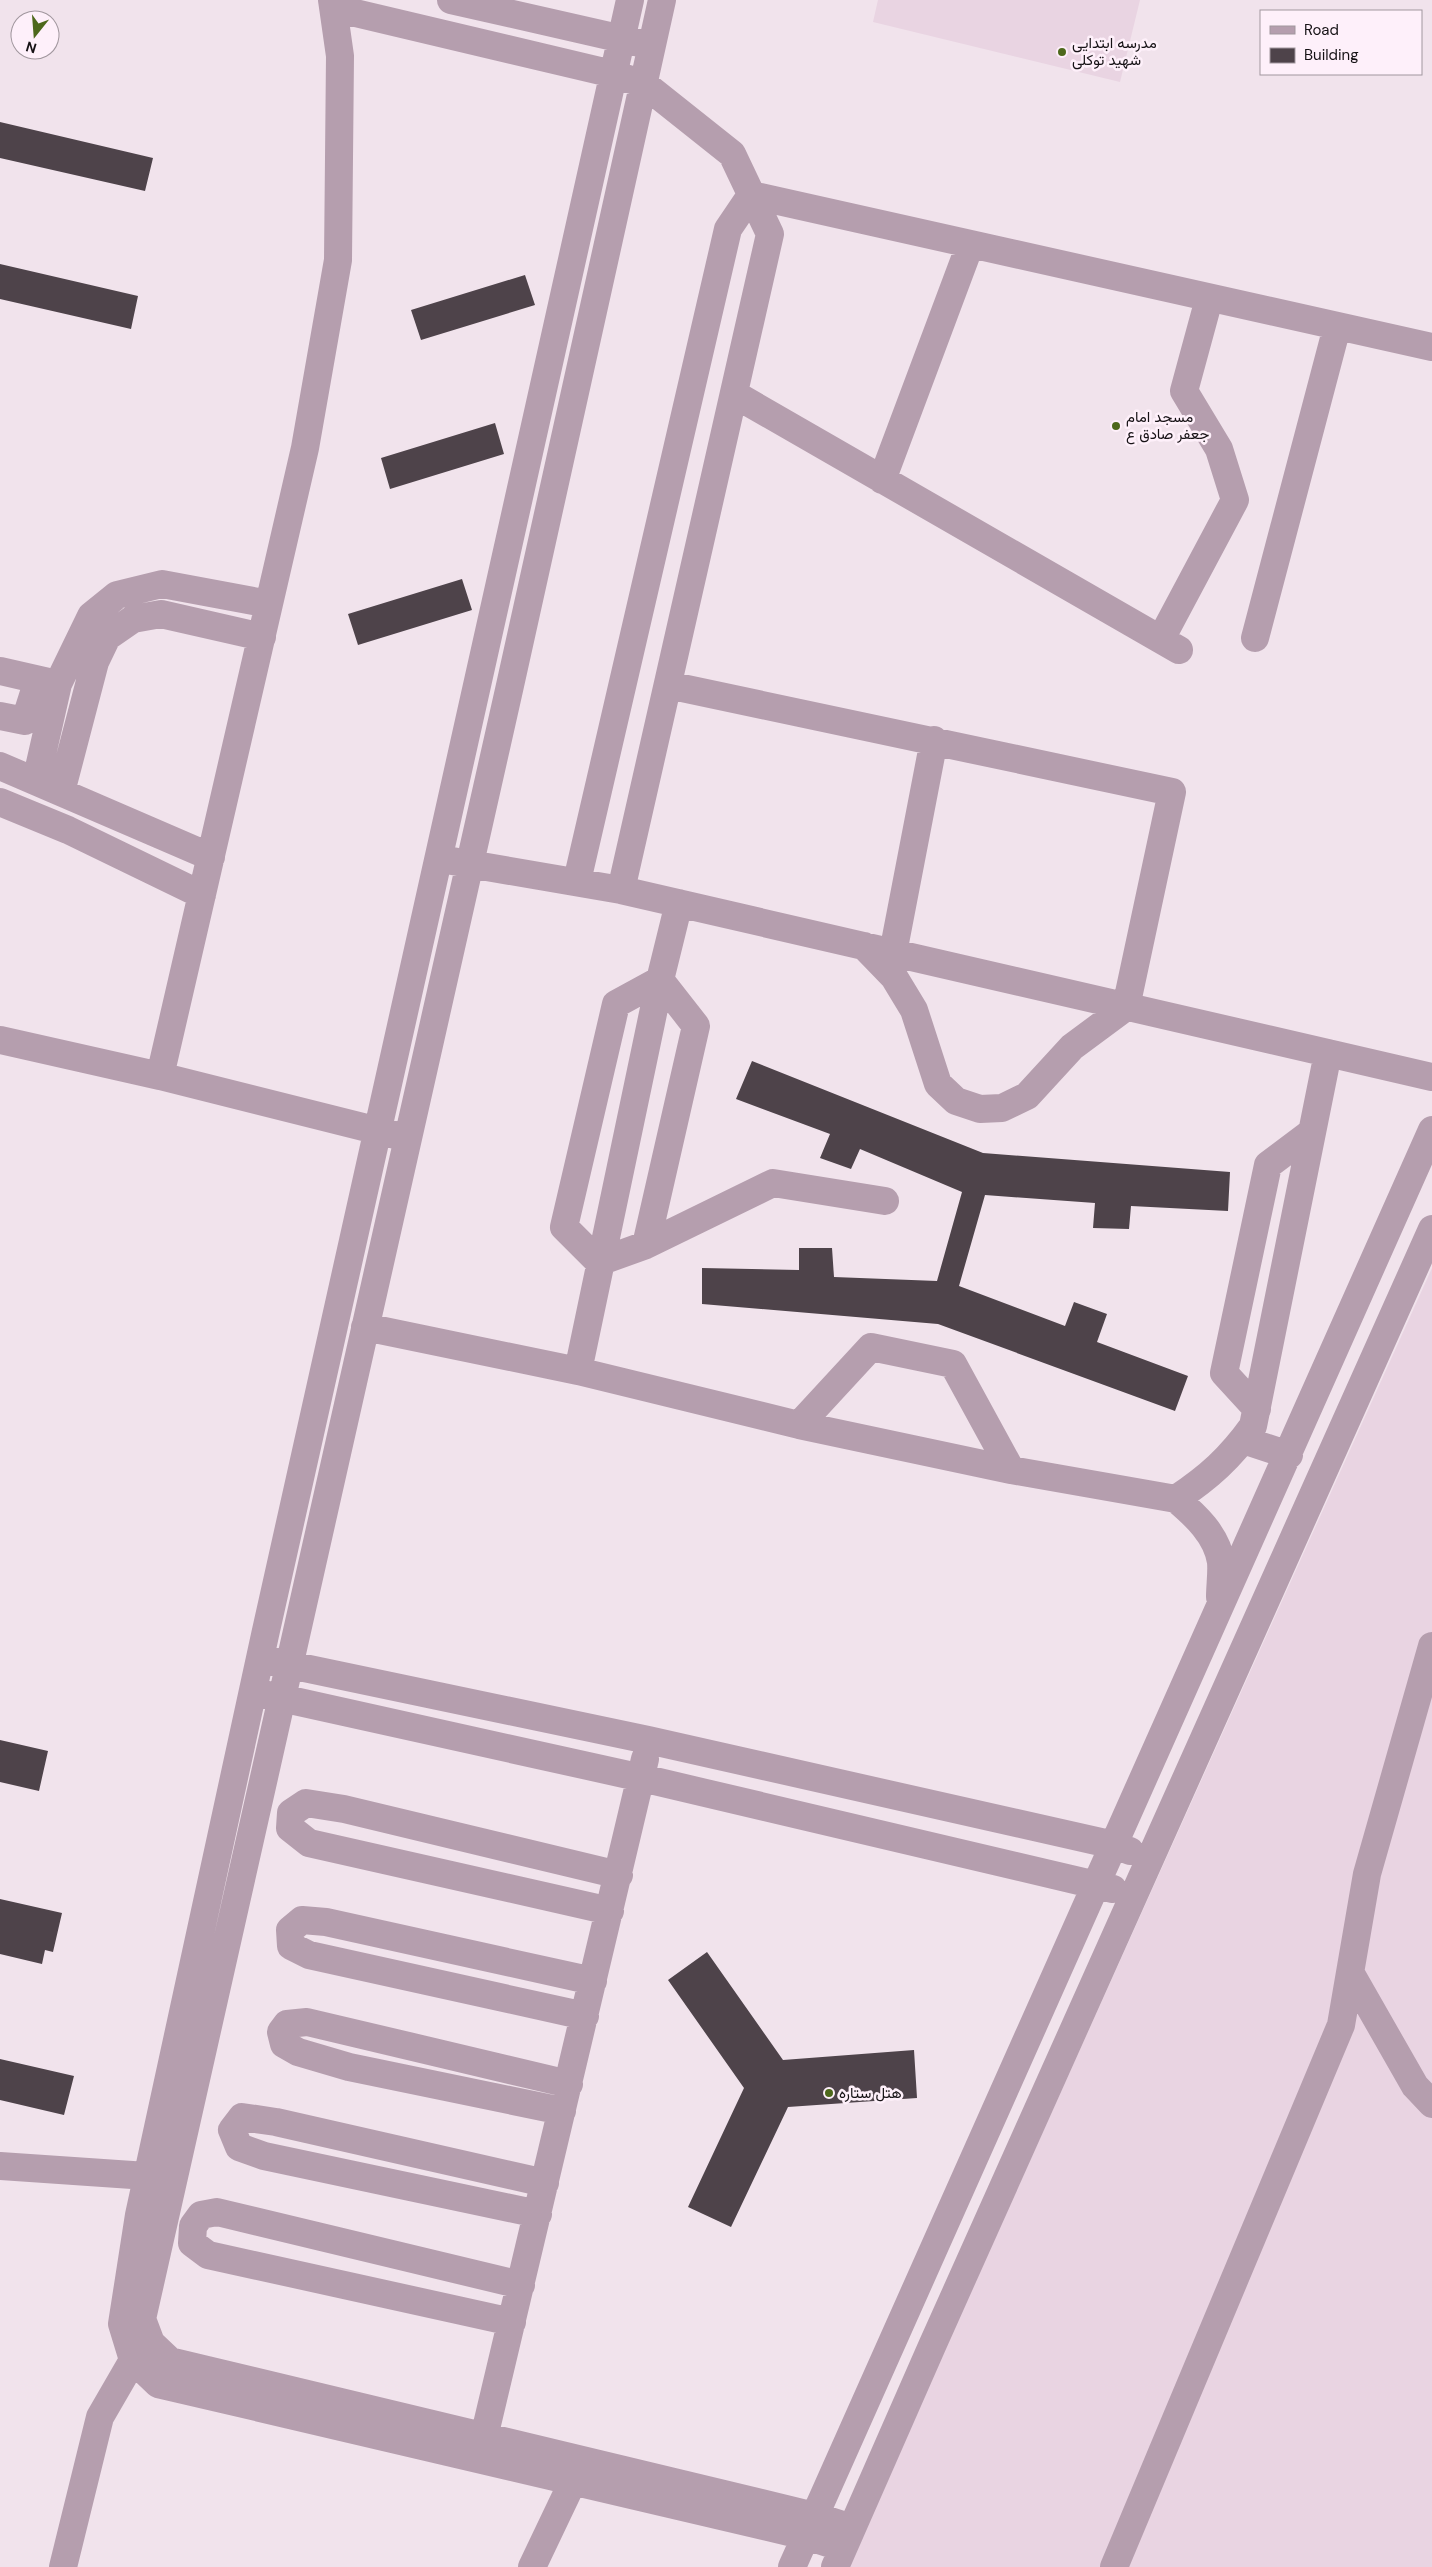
<svg xmlns="http://www.w3.org/2000/svg" width="1432" height="2567" font-family="'DM Sans',Vazirmatn,sans-serif">
<style>
.built{fill:#e9d4e2}
.building{fill:#4e434a}
.lines{fill:none;stroke-linecap:round;stroke-linejoin:round}
.minor{stroke:#b59eae;stroke-width:28}
.poi-dot{fill:#4d681b;stroke:#fef0fa;stroke-width:2}
.labels{text-anchor:middle;stroke-width:5;stroke-linejoin:round;paint-order:stroke}
.poi-label{font-size:15px;fill:#161215;stroke:#fef0fa;text-anchor:start}
</style>
<rect width="100%" height="100%" fill="#f1e3ec"/>
<path class="built" d="M878,0H1140L1120,82L873,22Z
M1432,1268V2567H847Z"/>
<path class="building" d="M0,122L153,158L145,191L0,158Z
M0,264L138,296L131,329L0,299Z
M525,275L535,305L421,340L411,310Z
M495,423L504,454L390,489L381,458Z
M462,579L472,610L358,645L348,614Z
M752,1061L983,1153L1230,1172L1228,1211L1131,1206L1129,1229L1093,1228L1095,1203L985,1195L959,1286L1065,1326L1074,1302L1107,1314L1097,1342L1188,1376L1175,1411L938,1324L702,1304V1268L799,1270V1248H832L834,1277L937,1281L962,1192L860,1149L851,1169L820,1158L830,1134L736,1099Z
M0,1740L48,1751L39,1791L0,1782Z
M0,1899L62,1913L53,1952L45,1950L42,1964L0,1954Z
M707,1952L783,2060L914,2050L917,2098L788,2107L731,2227L688,2207L744,2088L668,1980Z
M0,2059L74,2076L64,2115L0,2100Z"/>
<g class="lines">
<path class="minor" d="M451,0L640,43
M630,0L265,1635L139,2215L122,2324L133,2360L158,2384L806,2536L843,2548
M662,0L509,690L142,2319L151,2343L170,2361L815,2516L852,2528
M334,8L613,74L644,84L732,154L770,234L621,890
M751,195L1432,347
M734,394L1179,650
M882,480L970,245
M1255,638L1337,327
M1161,639L1235,500L1219,449L1184,391L1209,299
M0,671L57,684
M668,685L1172,792L1126,1007L1072,1047L1027,1096L1002,1108L980,1109L956,1101L938,1084L914,1010L894,977L864,946
M0,716L25,721L38,680
M0,766L211,857
M36,781L58,684L91,616L117,595L162,584L269,604
M61,792L95,662L107,637L133,619L161,614L262,637
M0,802L68,830L202,895
M452,861L621,890L1432,1077
M577,881L728,229L751,195
M893,953L934,740
M660,980L696,1026L646,1245L599,1262L564,1227L616,1004Z
M0,1040L160,1076L395,1135
M160,1076L305,448L338,260L340,56L332,0
M646,1245L773,1183L885,1201
M365,1327L578,1371L799,1425L1011,1470L1176,1499C1195,1515 1217,1535 1221,1562C1222,1573 1220,1586 1220,1597
M578,1371L660,980L679,903
M1257,1409L1224,1373L1268,1165L1312,1132
M799,1425L871,1347L953,1364L1011,1470
M1243,1440L1289,1455
M1176,1499C1209,1477 1230,1458 1253,1426L1328,1053
M271,1661L648,1740L1114,1845L1130,1851
M263,1694L642,1778L1113,1889
M610,1911L309,1843L290,1828L291,1813L306,1803L344,1809L619,1875
M1351,1974L1415,2086L1432,2104
M585,2016L309,1955L291,1946L290,1930L302,1920L326,1922L593,1981
M562,2111L349,2067L298,2052L284,2044L281,2032L287,2024L307,2022L569,2084
M0,2166L147,2176
M538,2214L264,2156L239,2147L232,2130L242,2117L276,2122L545,2183
M512,2322L208,2255L192,2243L193,2226L201,2215L217,2212L521,2285
M480,2454L645,1759
M63,2567L100,2417L133,2360
M532,2567L573,2481
M792,2567L1432,1130
M835,2567L932,2346L1432,1229
M1114,2567L1341,2025L1367,1874L1432,1646"/>
</g>
<g class="poi-dot">
<circle cx="1062" cy="52" r="5"/>
<circle cx="1116" cy="426" r="5"/>
<circle cx="829" cy="2093" r="5"/>
</g>
<g class="labels">
<g class="poi-label">
<text x="1072" y="48">مدرسه ابتدایی<tspan x="1072" dy="17">شهید توکلی</tspan></text>
<text x="1126" y="422">مسجد امام<tspan x="1126" dy="17">جعفر صادق ع</tspan></text>
<text x="839" y="2098">هتل ستاره</text>
</g>
</g>
<rect x="1260" y="10" width="162" height="65" fill="#fef0fa" stroke="#a1979e"/>
<rect x="1270" y="26" width="25" height="8" fill="#b59eae" stroke="#a1979e"/>
<text x="1304" y="35" font-size="15" fill="#161215">Road</text>
<rect x="1270" y="48" width="25" height="15" fill="#4e434a" stroke="#a1979e"/>
<text x="1304" y="60" font-size="15" fill="#161215">Building</text>
<g transform="translate(35 35) rotate(197)"><circle r="24" fill="#fef0fa" stroke="#a1979e"/>
<path d="M0-4L9 19L0 12L-9 19Z" fill="#4d681b"/>
<text y="-8" font-size="14" font-weight="bold" text-anchor="middle" fill="#161215">N</text>
</g>
</svg>
